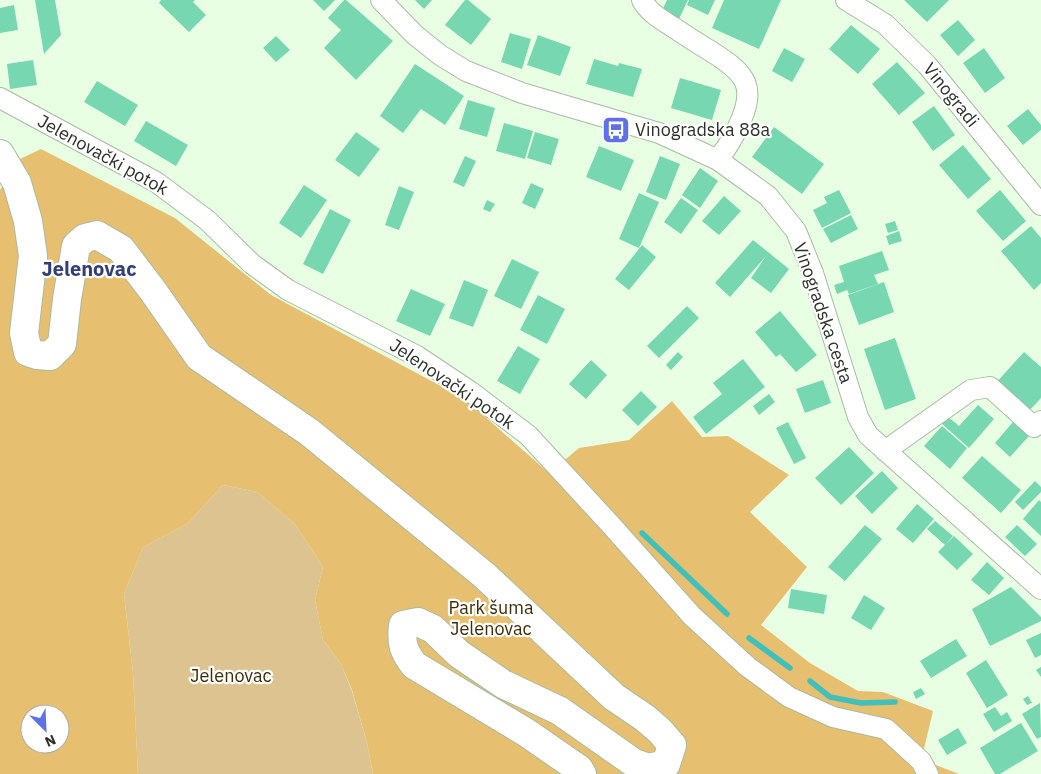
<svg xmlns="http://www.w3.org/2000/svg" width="1041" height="774" font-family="'IBM Plex Sans',sans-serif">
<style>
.green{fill:#ddc38f}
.forest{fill:#e6c070;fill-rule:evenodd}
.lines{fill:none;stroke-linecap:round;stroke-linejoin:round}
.stream{stroke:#41bfbb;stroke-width:5.5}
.building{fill:#76d7b0}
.street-casing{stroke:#a7bba1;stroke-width:22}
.secondary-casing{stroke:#a7bba1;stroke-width:30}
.street{stroke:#fff;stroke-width:20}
.secondary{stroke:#fff;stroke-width:28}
.labels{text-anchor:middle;stroke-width:4.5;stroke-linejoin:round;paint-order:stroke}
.street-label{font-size:18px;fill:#2a3228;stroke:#fff}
.poi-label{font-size:18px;fill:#2a3228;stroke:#fff;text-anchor:start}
.park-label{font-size:18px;fill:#3c2d08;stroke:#fff}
.quarter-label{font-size:20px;font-weight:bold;fill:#333e78;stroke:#fff}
</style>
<rect width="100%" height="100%" fill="#e9ffe3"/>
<path class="green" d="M223,485L257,492L295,524L323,567L315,600L323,640L341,664L352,691L367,743L373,774H138L133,673L124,594L143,547L187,524Z"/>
<path class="forest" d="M41,149L175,218L271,295L465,399L549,473L579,448L629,440L672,401L702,437L728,436L789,475L750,512L807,567L761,625L810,663L858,691L883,692L933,711L923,753L928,762L959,774H373L367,743L352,690L341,664L323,640L315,600L323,567L295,524L257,492L223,485L187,524L143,547L124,594L133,673L138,774H0V190L20,159ZM30,714H60V744H30Z"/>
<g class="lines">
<path class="stream" d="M642,533L727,614
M749,638L790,668
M810,681L830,697L861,703L895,702"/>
</g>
<path class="building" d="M35,0H55L61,35L44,54Z
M161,0H195L193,2L206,15L189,32L159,3Z
M313,0H335L324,11Z
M344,0H346L393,41L356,80L324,48L341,30L328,18Z
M415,0H432L424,9Z
M465,0H468L491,19L471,45L445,25Z
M667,0H688L679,19L662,11Z
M689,0H715L708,15L687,5Z
M724,0H781L759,49L712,28Z
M904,0H949L927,22Z
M14,5L18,30L0,33V8Z
M958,20L975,40L958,56L940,35Z
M851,25L880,49L858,74L829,49Z
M510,33L531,39L522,69L501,62Z
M538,35L571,47L560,76L527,65Z
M276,36L290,50L276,62L263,48Z
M784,48L805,59L792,82L772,71Z
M984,48L1005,78L985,93L963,63Z
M594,59L618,66L619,63L642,69L633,97L586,84Z
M33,60L37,85L10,89L7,64Z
M897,62L925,93L899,115L872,84Z
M415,64L464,96L445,125L421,109L403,133L380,116Z
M680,78L721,90L712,120L671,108Z
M97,81L138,105L125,126L84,102Z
M468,100L495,108L487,137L459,129Z
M934,106L955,135L933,151L912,122Z
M1028,109L1041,125V130L1023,145L1007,126Z
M146,121L188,145L176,166L134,141Z
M504,123L533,131L525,159L496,151Z
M774,127L824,164L802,194L752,157Z
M356,132L380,149L359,177L335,160Z
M535,132L559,139L551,165L527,158Z
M963,145L991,179L968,199L939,165Z
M599,146L634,160L621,191L586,177Z
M465,156L476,161L464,187L453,182Z
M660,156L680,164L666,200L646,192Z
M700,168L718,181L700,208L682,195Z
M531,183L544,189L535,209L522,203Z
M304,185L327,200L301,238L279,223Z
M399,186L414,192L399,230L385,225Z
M839,190L851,213L822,228L813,210L827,203L824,197Z
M1000,190L1026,221L1003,241L976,211Z
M639,193L659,202L639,248L619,239Z
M724,196L741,211L719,235L702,221Z
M681,198L698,210L681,234L664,222Z
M487,200L495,204L490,212L483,209Z
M330,209L351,220L323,274L303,264Z
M851,215L858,229L831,243L823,229Z
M895,221L898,230L888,233L885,224Z
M1031,226L1041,238V283L1034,290L1001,251Z
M899,231L902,241L889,245L886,236Z
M753,240L789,269L771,293L751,278L766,256L730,297L715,283Z
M642,245L656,257L629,290L615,279Z
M882,251L889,270L874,275L878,284L849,294L847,290L837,294L834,285L844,282L839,266Z
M512,259L539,272L521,309L494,296Z
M464,280L488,290L473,327L449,318Z
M884,282L894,312L859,325L848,295Z
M411,289L445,304L430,336L396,321Z
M538,295L565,309L547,344L520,330Z
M687,306L699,318L659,358L647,346Z
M780,311L817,355L796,372L780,354L776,357L755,332Z
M895,338L916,399L885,410L864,349Z
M518,346L540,359L520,394L497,381Z
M678,352L683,357L671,370L666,365Z
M1024,352L1041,367V398L1027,413L995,384Z
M743,359L765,387L706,434L693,417L722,394L713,383Z
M591,360L607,375L586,399L569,384Z
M823,380L831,403L805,413L796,389Z
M641,391L657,407L638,426L622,410Z
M769,394L775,402L759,415L753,406Z
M978,405L994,419L969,448L940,422L946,415L959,426Z
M788,422L806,458L794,464L776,428Z
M1013,422L1029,436L1010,457L995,443Z
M942,426L967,448L950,469L924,446Z
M849,447L874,473L841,505L815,478Z
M982,456L1021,490L1001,513L962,478Z
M882,471L898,488L872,514L855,496Z
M1035,481L1041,487V492L1023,510L1015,502Z
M1039,500L1041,502V536L1023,519Z
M917,504L934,519L913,543L896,529Z
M935,521L953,536L945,545L927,529Z
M865,525L882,539L845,581L828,567Z
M1017,525L1037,544L1025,556L1005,537Z
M954,536L973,554L957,570L938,552Z
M987,562L1004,578L989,595L971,580Z
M1011,587L1041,617V621L990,646L972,609Z
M791,589L827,595L824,614L788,608Z
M864,595L885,608L871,630L851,618Z
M1041,633V655L1035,658L1026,640Z
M956,639L967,656L931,678L920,661Z
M986,660L1008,695L987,708L966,673Z
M1041,667V677L1036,670Z
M921,688L925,694L916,699L913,692Z
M1028,696L1032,703L1027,705L1023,699Z
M1040,703L1041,737L1037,739L1022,714Z
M995,707L1001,716L1007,712L1012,721L994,732L983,714Z
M1021,723L1038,751L1000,774H995L980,748Z
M958,728L967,743L947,755L938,740Z"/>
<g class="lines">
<g class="street-casing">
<path id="street" d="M381,0L415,35L440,55L466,71L522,93L659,133L718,160L768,196L796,231L813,273L858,417L868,435L1041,589
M642,0C648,12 662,20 673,27C686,36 699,44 712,52C747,74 757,87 738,127C733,139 725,150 718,160
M846,0L885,24L927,65L1041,205
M0,98L156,182L207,220L252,264L288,290L417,356L471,392L528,435L611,525L692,616L748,667L789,697L833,717L886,729L921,761L928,774
M885,451L971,390L990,387L1034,427L1041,421"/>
</g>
<g class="secondary-casing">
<path id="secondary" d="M0,154L17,183L28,221L33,256L24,333L28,352L37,355L50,356L62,344L67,299L76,246L85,238L97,235L121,249L153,291L199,357L309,432L484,575L614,697L645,718L660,731L672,745L666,764L649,768L634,763L560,711L503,684L459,654L433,629L418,622L403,625C401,644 403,650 414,665L527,733L579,769L582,774"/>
</g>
<use href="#street" class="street"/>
<use href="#secondary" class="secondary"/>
</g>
<defs>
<g id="bus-square" transform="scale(1.4375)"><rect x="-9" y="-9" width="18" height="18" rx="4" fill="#5e71e8" stroke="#fff"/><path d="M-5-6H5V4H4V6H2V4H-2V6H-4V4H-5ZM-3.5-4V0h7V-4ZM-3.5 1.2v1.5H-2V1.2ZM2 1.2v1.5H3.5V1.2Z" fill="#fff"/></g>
</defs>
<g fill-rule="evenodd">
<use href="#bus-square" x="616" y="130"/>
</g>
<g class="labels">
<g class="street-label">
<text transform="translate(951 95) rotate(51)" y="6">Vinogradi</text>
<text transform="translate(103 155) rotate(29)" y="6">Jelenovački potok</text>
<text transform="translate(823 313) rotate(71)" y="6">Vinogradska cesta</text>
<text transform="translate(452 384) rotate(34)" y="6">Jelenovački potok</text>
</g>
<g class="poi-label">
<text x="635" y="136">Vinogradska 88a</text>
</g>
<g class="park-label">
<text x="491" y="614">Park šuma<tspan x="491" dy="21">Jelenovac</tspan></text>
<text x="231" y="682">Jelenovac</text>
</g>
<g class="quarter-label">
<text x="89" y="276">Jelenovac</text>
</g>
</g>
<g transform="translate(45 729) rotate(156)"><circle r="24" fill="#ffffff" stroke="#aaada9"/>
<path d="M0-4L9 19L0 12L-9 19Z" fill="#5e71e8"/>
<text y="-8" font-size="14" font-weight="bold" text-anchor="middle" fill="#2a3228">N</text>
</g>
</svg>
